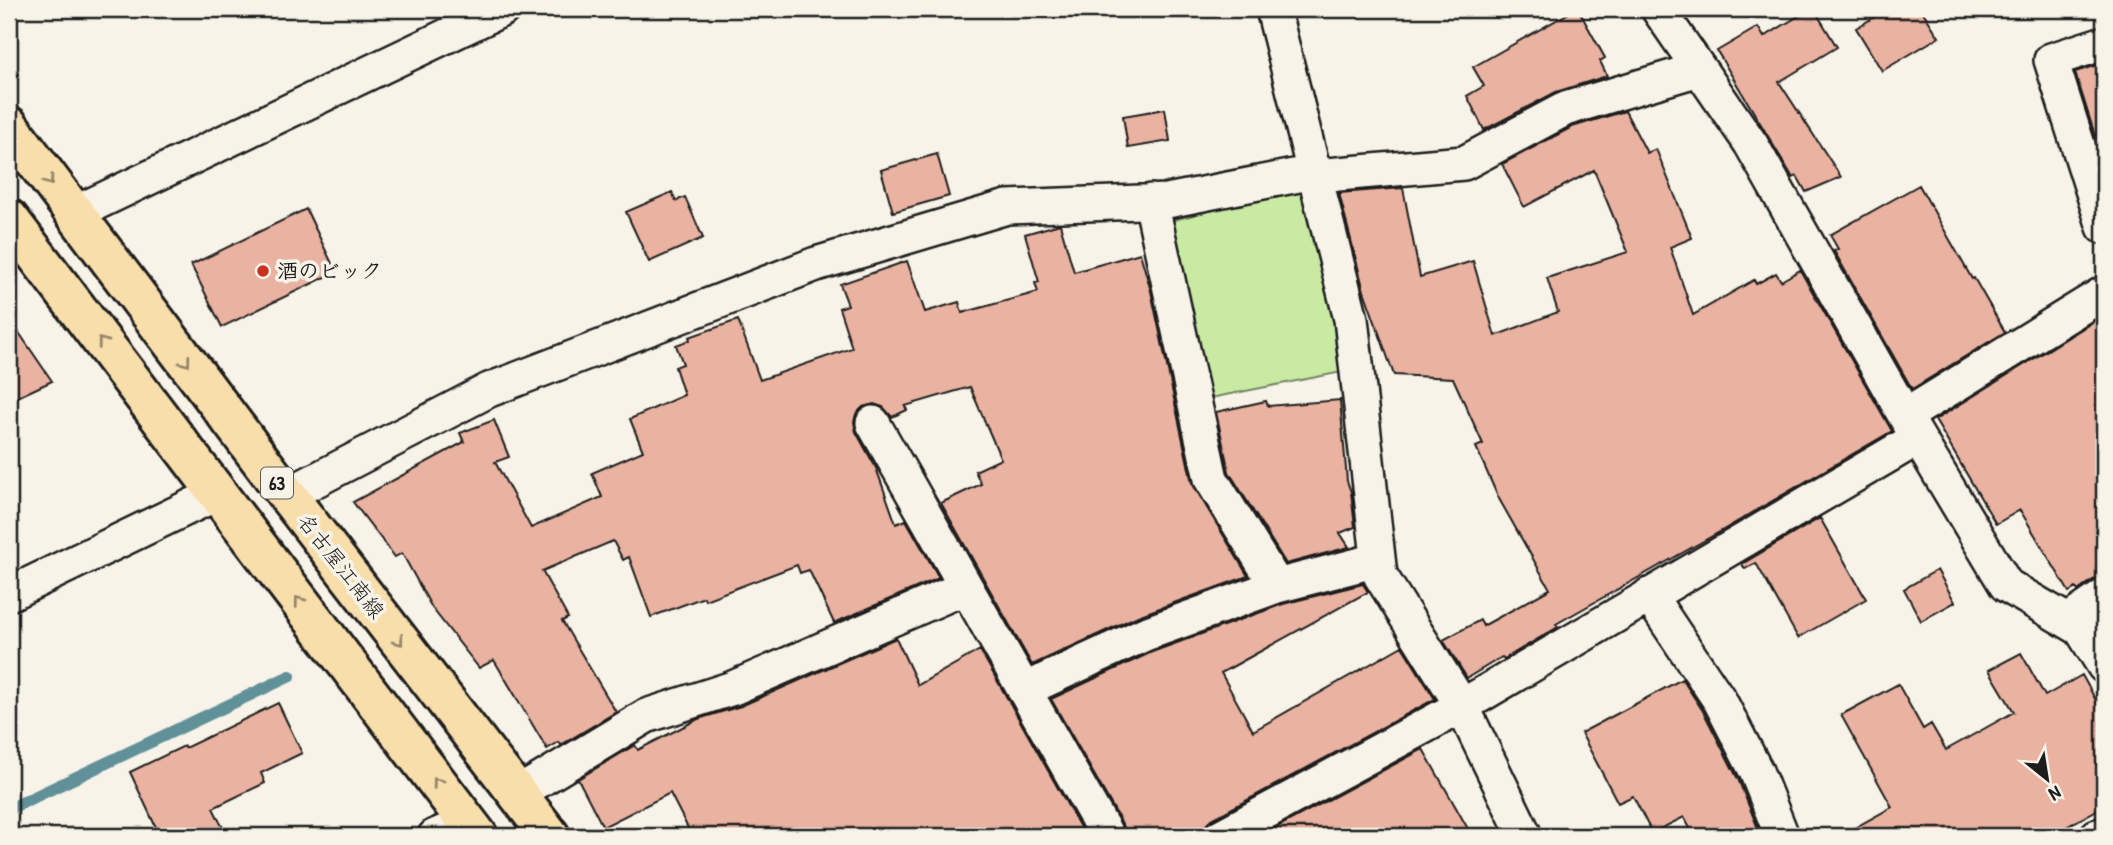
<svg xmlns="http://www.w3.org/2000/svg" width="2113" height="845" font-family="'Patrick Hand','Klee One',sans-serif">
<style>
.green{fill:#c8eaa3;stroke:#728360;stroke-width:2}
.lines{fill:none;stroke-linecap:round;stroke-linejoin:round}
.stream{stroke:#609098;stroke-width:12}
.building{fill:#eab2a1;stroke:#1c1c1c;stroke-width:2}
.minor-casing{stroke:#1c1c1c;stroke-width:38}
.primary-casing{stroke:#1c1c1c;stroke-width:44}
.minor{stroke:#f7f3e8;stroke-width:33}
.primary{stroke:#f8deab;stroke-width:38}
.oneway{stroke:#95876b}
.poi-dot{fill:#c8321e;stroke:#f7f3e8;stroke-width:2.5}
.labels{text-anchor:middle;stroke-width:7;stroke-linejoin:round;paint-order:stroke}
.shield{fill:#f7f3e8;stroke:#5e5c59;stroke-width:2}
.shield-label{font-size:19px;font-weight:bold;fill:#1c1c1c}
.poi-label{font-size:21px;font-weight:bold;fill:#1c1c1c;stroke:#f7f3e8;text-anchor:start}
.street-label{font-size:21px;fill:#1c1c1c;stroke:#f7f3e8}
</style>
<rect width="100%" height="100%" fill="#f7f3e8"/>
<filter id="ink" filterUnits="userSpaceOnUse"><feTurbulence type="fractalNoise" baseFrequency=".0143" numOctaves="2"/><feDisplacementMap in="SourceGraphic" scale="14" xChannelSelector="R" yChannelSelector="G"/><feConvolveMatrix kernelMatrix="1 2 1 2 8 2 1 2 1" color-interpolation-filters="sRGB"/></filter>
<g filter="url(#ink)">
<path class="green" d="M1298,188L1315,205L1342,372L1205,399L1166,222Z"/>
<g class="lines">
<path class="stream" d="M9,809L290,676"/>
</g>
<path class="building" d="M1576,9H1578L1605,58L1600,61L1607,76L1556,92L1484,130L1467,96L1484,86L1473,67Z
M1810,9H1814L1837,47L1779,82L1841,177L1806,192L1797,176L1793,178L1717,51L1758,27L1764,37Z
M1888,9H1921L1939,37L1882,71L1856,28Z
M2104,63V164L2075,72Z
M1165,109L1170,141L1128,148L1123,116Z
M1625,111L1647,153L1656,149L1692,238L1670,247L1693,315L1754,280L1756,284L1776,273L1781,281L1800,270L1892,431L1723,530L1556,624L1558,627L1504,659L1502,657L1467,678L1443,640L1480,620L1483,626L1550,589L1498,497L1476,447L1483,444L1453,378L1394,375L1364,291L1339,193L1403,188L1420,277L1473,261L1495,336L1558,312L1547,278L1628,252L1594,170L1524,207L1502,164L1572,127Z
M937,154L949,196L893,212L881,170Z
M1919,185L1972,279L1974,278L2005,332L1912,389L1834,251L1838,249L1830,235Z
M672,192L676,201L685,197L703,238L649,262L626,212Z
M306,209L336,272L222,327L191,265Z
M1060,224L1074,272L1140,253L1151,291L1192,483L1248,576L1138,616L1032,665L941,503L981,484L975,471L1001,459L970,387L905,406L907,410L892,417L883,407L874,404L863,407L856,414L854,422L856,432L876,468L896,524L906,520L939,578L834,623L809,570L800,573L797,565L705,600L704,597L651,617L629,557L623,560L613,541L542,571L568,618L562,621L616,712L561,745L559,742L547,749L494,660L479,668L432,608L402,553L395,557L353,502L464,442L460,433L494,420L509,457L495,462L531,528L602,497L592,473L643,451L630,419L684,395L675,367L683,364L676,345L690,340L689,337L738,320L760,380L852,348L839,308L848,305L840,284L907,261L925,312L959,302L962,313L1038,292L1035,283L1039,282L1025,234Z
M2104,315V577L2093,580L2078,591L2076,588L2069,592L2020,510L1996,524L1935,420Z
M9,318L52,381L9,401Z
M1340,400L1347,481L1351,492L1355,527L1340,533L1349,547L1286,564L1229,472L1216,412L1266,401L1268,406Z
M1820,518L1866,599L1798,638L1756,563L1745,569L1742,564Z
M1937,570L1955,602L1921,621L1904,589Z
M1363,584L1368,592L1221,673L1253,731L1402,646L1435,699L1212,819L1204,827L1202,836H1126L1124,827L1051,699L1152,652L1283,604Z
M896,638L918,685L980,650L1085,836H692L670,793L603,827L578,779L635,745L638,750L698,719L741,706Z
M2021,653L2045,696L2082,675L2104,715V806L2050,836H1840L1892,807L1841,715L1898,684L1923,729L1931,724L1946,750L2014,712L1989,670Z
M1682,679L1703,711L1738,779L1761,836H1694L1684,817L1652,833L1633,796L1618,803L1581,733Z
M278,703L302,753L261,773L265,783L213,808L227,836H160L130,772L184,746L185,748Z
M1423,749L1472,836H1261Z"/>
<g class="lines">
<g class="minor-casing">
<path id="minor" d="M1273,9L1315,176L1464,163L1565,109L1699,69
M1658,9L1751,144L1905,416L2006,585L2081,629L2104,666
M2104,43L2051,60L2104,227
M1315,176L1351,319L1380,575L1462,706L1525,836
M1151,201L1211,479L1277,586
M73,214L503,9
M1905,416L2104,293
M873,423L1107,836
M287,495L489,390L816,264L1007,207L1167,201L1314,172
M9,594L216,494
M1649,595L1720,701L1756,771L1782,836
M2068,621L2104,596
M1024,690L1145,634L1277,586L1377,560
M517,794L646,716L733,688L966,587
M435,836L467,822
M1221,836L1462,706L1918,438
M2097,836L2104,834"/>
</g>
<g class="primary-casing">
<path id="primary" d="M9,126L287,495L550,836
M9,219L478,836"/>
</g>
<use href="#minor" class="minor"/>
<use href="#primary" class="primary"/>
</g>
<defs><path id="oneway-chevron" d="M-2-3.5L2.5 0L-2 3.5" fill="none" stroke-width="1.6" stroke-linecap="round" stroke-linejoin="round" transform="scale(1.75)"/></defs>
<g class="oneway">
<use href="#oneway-chevron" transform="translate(49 181) rotate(54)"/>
<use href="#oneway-chevron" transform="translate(102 342) rotate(-127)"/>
<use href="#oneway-chevron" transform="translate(186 362) rotate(53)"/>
<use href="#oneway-chevron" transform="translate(299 601) rotate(-127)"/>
<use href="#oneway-chevron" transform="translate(399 641) rotate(52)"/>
<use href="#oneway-chevron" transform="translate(437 782) rotate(-127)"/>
</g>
</g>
<circle class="poi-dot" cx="263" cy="271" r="7"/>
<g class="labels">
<rect class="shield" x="261" y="467.5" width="32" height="31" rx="5"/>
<g class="shield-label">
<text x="277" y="490">63</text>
</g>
<g class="poi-label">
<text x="277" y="278">酒のビック</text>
</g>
<g class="street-label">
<text transform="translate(341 566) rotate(52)" y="7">名古屋江南線</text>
</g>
</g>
<rect width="2113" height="845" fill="none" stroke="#f7f3e8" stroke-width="35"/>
<rect x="18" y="18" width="2078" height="810" fill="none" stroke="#1c1c1c" stroke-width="2.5" filter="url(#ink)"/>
<g transform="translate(2047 779) rotate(150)" stroke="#f7f3e8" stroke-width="5" paint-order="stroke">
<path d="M0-5L12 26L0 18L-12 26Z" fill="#1c1c1c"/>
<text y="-10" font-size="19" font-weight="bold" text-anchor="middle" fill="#1c1c1c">N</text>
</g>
</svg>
